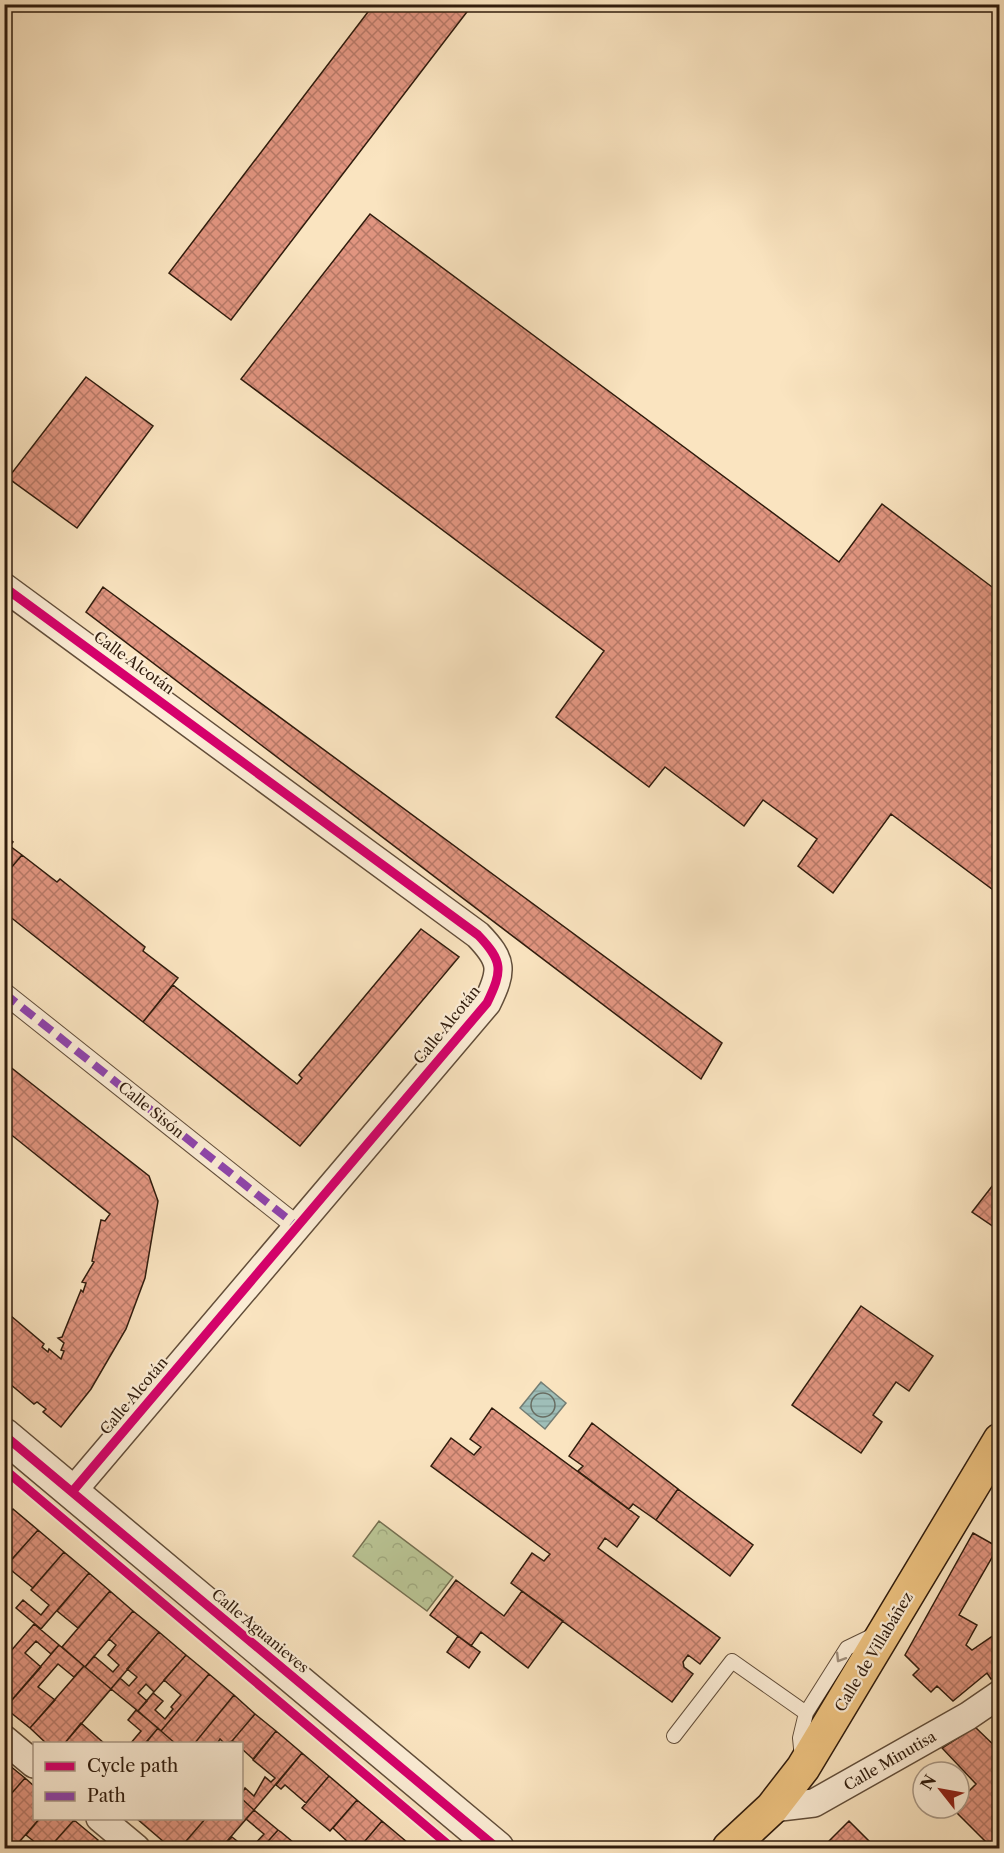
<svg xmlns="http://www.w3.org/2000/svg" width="1004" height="1853" font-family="'Libre Caslon Text',serif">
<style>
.park{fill:url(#park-crowns);stroke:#757051;stroke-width:1.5}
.water{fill:url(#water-rules);stroke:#737d74;stroke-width:1.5}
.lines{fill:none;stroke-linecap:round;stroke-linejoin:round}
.shore{stroke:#686d62;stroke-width:1.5}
.building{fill:url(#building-cross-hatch);stroke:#301c0d;stroke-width:1.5}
.service-casing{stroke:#624e3a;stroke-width:16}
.pedestrian-casing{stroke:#624e3a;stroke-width:22}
.minor-casing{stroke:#624e3a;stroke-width:30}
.tertiary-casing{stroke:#624e3a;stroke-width:36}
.primary-casing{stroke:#301c0d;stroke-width:36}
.service{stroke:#fcedd6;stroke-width:14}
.pedestrian{stroke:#fcedd6;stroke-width:20}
.minor{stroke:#fcedd6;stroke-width:27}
.tertiary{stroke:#fcedd6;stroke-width:33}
.primary{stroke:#edc280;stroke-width:33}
.quiet{stroke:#8e44ad;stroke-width:8;stroke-dasharray:15 8;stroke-linecap:butt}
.cycleway-casing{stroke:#fcedd6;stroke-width:13}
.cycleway{stroke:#d6006c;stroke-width:9}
.oneway{stroke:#a08f7c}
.labels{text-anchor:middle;stroke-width:4.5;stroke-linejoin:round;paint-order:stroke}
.street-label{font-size:15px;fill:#301c0d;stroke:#fcedd6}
</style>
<defs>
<pattern id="park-crowns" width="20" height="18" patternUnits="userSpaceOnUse" patternTransform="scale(1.5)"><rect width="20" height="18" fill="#bac595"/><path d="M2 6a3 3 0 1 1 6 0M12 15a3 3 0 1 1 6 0" fill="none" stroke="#a0a97f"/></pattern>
<pattern id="water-rules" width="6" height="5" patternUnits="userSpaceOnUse" patternTransform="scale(1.5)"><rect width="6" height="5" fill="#9fbeb8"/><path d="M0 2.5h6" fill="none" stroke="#89a39d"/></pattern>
<pattern id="building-cross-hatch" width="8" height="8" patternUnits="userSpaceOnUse" patternTransform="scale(1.5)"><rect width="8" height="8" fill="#e19580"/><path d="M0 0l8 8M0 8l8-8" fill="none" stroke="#b77967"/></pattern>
</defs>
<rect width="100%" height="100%" fill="#fae4c0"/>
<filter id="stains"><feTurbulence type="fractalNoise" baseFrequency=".00333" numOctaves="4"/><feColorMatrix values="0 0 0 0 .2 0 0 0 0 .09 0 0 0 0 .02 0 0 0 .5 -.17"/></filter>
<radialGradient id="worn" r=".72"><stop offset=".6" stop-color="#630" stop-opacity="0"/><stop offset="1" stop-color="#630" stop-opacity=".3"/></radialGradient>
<path class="park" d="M379,1521L453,1577L427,1611L353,1556Z"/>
<path class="water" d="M541,1382L566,1403L545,1429L520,1408Z"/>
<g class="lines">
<path class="shore" d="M531 1405a12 12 0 1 1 24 0a12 12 0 1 1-24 0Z"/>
</g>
<path class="building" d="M374,4H473L231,320L169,273Z
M370,214L839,562L882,504L1000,593V895L891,814L833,893L798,866L817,839L763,800L744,826L665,767L649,787L556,717L604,651L241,379Z
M86,377L153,426L77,528L8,478Z
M103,587L722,1043L701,1079L86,612Z
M4,835L13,842L10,846L22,855L4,876Z
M22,855L57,882L60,879L145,947L143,951L178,978L143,1022L4,912V876Z
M421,929L459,957L300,1146L143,1022L173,985L297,1084L302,1078L299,1075Z
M4,1062L149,1176L158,1201L145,1278L126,1329L91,1389L61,1427L43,1412L46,1409L37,1402L34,1404L4,1379V1310L44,1344L42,1347L48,1352L49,1349L61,1359L64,1351L61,1350L64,1343L58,1338L62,1337L81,1290L83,1292L86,1283L82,1282L94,1262L92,1261L101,1220L105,1221L110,1214L4,1129Z
M1000,1176V1231L972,1212Z
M861,1306L933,1356L909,1391L896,1382L873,1415L882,1422L861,1453L792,1405Z
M492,1408L639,1517L617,1547L605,1538L598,1548L720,1638L700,1664L688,1655L683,1662L684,1667L693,1674L672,1702L511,1583L532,1553L544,1561L550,1554L431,1466L451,1438L474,1455L481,1447L470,1439Z
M592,1423L678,1489L656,1520L633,1504L629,1509L578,1471L583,1466L569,1456Z
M678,1489L753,1545L730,1576L656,1520Z
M13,1509L38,1530L4,1568V1518Z
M38,1530L64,1552L33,1588L6,1566Z
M973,1533L998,1547L959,1615L977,1625L966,1645L972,1650L1000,1631V1673L991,1679L987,1673L953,1701L937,1686L931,1692L913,1675L919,1669L905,1655Z
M64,1552L89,1573L41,1629L16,1608L23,1600L41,1615L49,1605L31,1590Z
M89,1573L110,1591L78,1628L57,1611Z
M456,1580L504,1616L522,1591L563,1621L528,1668L481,1632L471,1646L430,1615Z
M110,1591L133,1611L85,1667L62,1647Z
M133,1611L159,1632L111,1689L85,1667L94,1656L113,1672L119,1665L108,1655L116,1645L109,1639Z
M34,1624L59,1645L51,1654L36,1641L25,1653L41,1667L5,1708L4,1659Z
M159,1632L186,1655L154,1692L146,1684L138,1693L147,1701L138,1711L111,1689L120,1678L129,1686L137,1677L127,1669Z
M458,1636L480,1652L469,1668L447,1652Z
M59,1645L84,1666L74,1677L58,1664L38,1687L55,1700L30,1728L5,1708Z
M186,1655L209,1674L161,1731L138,1711L153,1693L163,1701L155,1710L165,1719L173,1709L171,1707L181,1695L164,1680Z
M84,1666L111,1689L64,1744H47L30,1728Z
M209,1674L234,1695L194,1744H176L161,1731Z
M234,1695L255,1714L232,1741L225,1744L220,1739L217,1744H194Z
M136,1710L158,1728L145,1744H130L141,1731L128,1720Z
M255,1714L276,1731L253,1759L242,1749V1744L232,1741Z
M81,1723L105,1744H64Z
M975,1727L1000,1751V1848H992L952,1808H959V1801L976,1784L942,1748Z
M158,1728L161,1731L176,1744L146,1742Z
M276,1731L302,1753L254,1810L242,1799V1793L245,1788L254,1796L265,1777L271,1782L275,1778L253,1760Z
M302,1753L329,1776L306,1803L285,1785L281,1789L276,1785Z
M4,1761L25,1778L4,1802Z
M329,1776L357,1800L330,1831L302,1808Z
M25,1778L34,1786V1818H40L14,1848H4V1843L11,1835L6,1831L11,1825L4,1820V1802Z
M242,1799L254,1810L221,1848H180L206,1818H242Z
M357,1800L382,1821L359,1848H348L351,1845L333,1828Z
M254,1810L278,1830L262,1848H251L264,1834L246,1819Z
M40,1818H72L74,1820L49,1848H42L26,1835Z
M136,1818H206L180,1848H171Z
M74,1820L98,1840L91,1848H49Z
M382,1821L414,1848H359Z
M849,1821L876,1848H821L826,1844Z
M278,1830L281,1832L300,1848H262Z
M232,1837L246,1848H221Z"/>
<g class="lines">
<g class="service-casing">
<path id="service" d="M674,1736L732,1661L806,1713
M802,1758L800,1738L806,1713L847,1648L876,1634"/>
</g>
<g class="pedestrian-casing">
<path id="pedestrian" d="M4,993L298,1227"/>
</g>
<g class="minor-casing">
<path id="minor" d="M4,587L478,935C503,961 503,970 487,1003L72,1492
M4,1739L34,1764
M772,1808L814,1803L968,1716L1000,1694
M100,1818L136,1848"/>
</g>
<g class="tertiary-casing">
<path id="tertiary" d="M4,1435L497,1848"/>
</g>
<g class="primary-casing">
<path id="primary" d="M729,1848L772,1808L803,1768L1000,1440"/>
</g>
<use href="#service" class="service"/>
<use href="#pedestrian" class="pedestrian"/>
<use href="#minor" class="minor"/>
<use href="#tertiary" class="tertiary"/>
<use href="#primary" class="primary"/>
<path class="quiet" d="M4,993L298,1227"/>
<g class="cycleway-casing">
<path id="cycleway" d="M4,587L478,935C503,961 503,970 487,1003L72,1492
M4,1435L497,1848
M4,1469L452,1848"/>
</g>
<use href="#cycleway" class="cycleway"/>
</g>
<defs><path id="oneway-chevron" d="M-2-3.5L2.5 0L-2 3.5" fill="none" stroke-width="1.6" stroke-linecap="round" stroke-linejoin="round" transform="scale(1.5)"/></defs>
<use class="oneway" href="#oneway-chevron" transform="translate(840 1658) rotate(122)"/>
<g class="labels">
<g class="street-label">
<text transform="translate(134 663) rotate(36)" y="5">Calle Alcotán</text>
<text transform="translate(447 1025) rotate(-51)" y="5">Calle Alcotán</text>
<text transform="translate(151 1110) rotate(39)" y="5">Calle Sisón</text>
<text transform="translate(134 1396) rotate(-50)" y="5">Calle Alcotán</text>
<text transform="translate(260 1631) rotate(40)" y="5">Calle Aguanieves</text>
<text transform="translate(874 1652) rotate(-59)" y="5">Calle de Villabáñez</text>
<text transform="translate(890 1761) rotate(-30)" y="5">Calle Minutisa</text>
</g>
</g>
<rect width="1004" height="1853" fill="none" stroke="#fae4c0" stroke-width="24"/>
<rect x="6" y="6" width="992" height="1841" fill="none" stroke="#301c0d" stroke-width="3"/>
<rect x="12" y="12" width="980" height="1829" fill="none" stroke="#301c0d" stroke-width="1.5"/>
<rect x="33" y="1742" width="210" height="78" fill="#fcedd6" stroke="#aa9986" stroke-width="1.5"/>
<rect x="45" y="1762" width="30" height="9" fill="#d6006c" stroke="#aa9986" stroke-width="1.5"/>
<text x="87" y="1772" font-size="18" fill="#301c0d">Cycle path</text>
<rect x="45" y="1792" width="30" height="9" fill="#8e44ad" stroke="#aa9986" stroke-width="1.5"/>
<text x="87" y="1802" font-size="18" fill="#301c0d">Path</text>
<g transform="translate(941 1790) rotate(301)"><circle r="28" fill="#fcedd6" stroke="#aa9986" stroke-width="1.5"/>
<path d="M0-4.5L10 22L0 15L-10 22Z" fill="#8f2418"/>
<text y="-9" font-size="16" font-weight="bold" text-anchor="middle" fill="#301c0d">N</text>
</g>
<rect width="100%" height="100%" filter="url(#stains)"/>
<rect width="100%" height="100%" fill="url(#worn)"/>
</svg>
